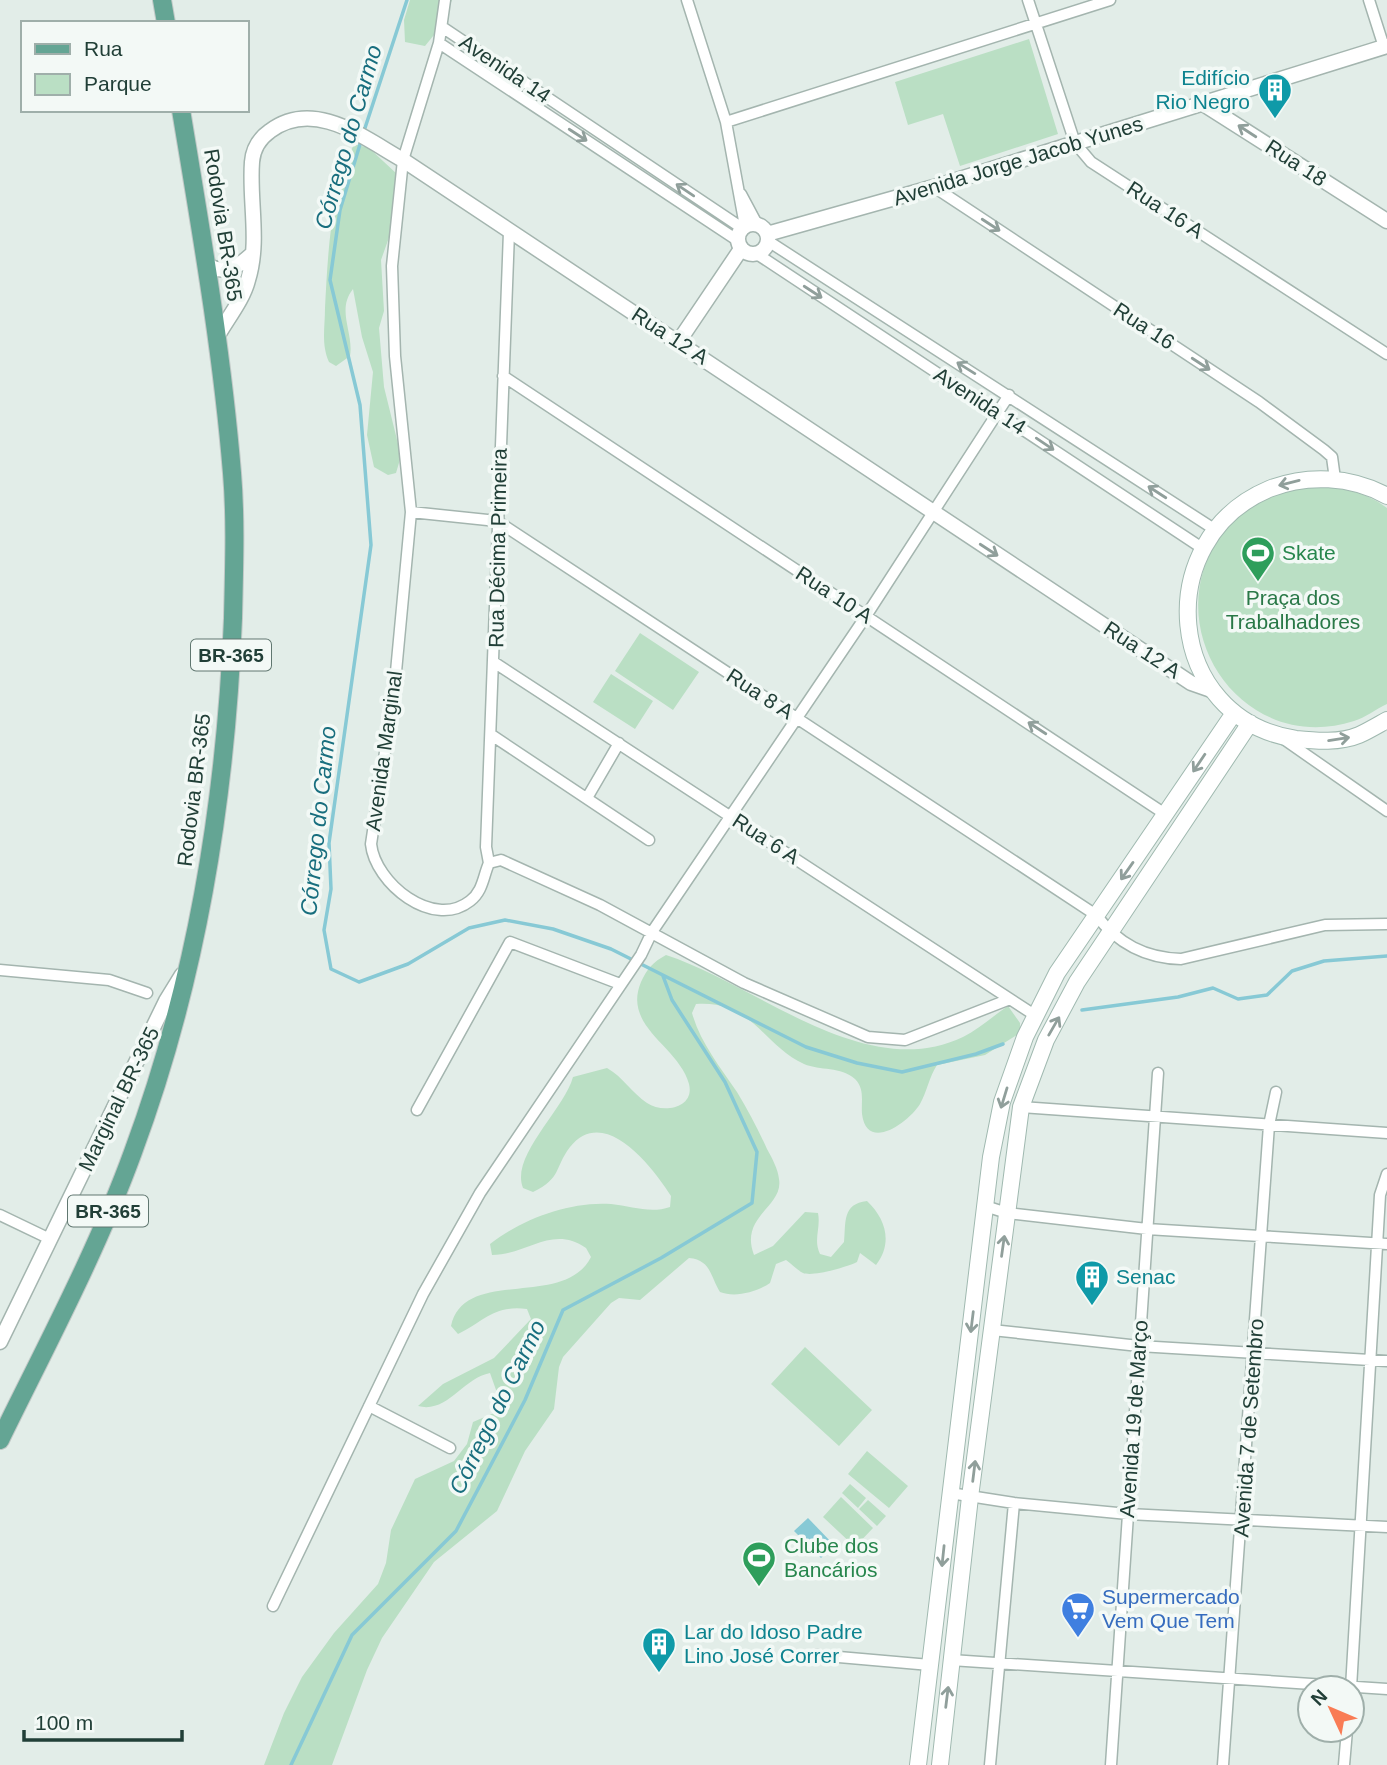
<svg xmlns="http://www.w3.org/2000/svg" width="1387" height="1765" font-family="Helvetica,sans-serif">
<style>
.green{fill:#badfc4}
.water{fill:#87c9d5}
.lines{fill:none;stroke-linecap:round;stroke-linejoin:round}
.stream{stroke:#87c9d5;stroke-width:3.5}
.minor-casing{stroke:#a4b5af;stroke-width:13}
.tertiary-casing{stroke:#a4b5af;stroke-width:17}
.secondary-casing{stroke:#a0b9b0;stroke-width:18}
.primary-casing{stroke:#c1c9c7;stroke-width:20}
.minor{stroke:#fff;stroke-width:10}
.tertiary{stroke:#fff;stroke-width:14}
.secondary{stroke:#fff;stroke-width:16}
.primary{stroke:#64a594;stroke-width:18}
.oneway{stroke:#909f9b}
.labels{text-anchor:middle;stroke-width:7;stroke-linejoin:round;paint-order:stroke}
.shield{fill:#f3f9f6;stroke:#607770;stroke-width:2}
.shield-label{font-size:19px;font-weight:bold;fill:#213f37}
.street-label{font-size:21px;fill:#213f37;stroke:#f3f9f6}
.culture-label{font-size:21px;fill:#0d838f;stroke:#f3f9f6;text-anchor:start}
.leisure-label{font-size:21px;fill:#27864d;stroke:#f3f9f6;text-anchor:start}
.park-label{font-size:21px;fill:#297847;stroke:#f3f9f6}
.shop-label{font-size:21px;fill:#366cbe;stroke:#f3f9f6;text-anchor:start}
.water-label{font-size:23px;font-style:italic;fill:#186e7e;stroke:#f3f9f6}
</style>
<rect width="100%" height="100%" fill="#e2ede8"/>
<path class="green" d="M410,0H452L438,30L425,46L405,42L404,20Z
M1029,39L1058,134L960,166L943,114L908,125L895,82Z
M354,144L369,148L397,174V215L381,260L384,311L379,328L384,387L401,456L396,473L388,475L374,467L367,435L373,372L362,337L353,289C336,310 354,333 350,356L336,366L329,362C321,344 325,327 325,308C328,253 330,195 354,144Z
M1301,486C1332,487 1361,488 1387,508V704C1376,709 1365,718 1354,721C1242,757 1155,628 1221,535C1232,520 1248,505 1265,497C1276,492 1289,490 1301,486Z
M640,633L699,672L673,710L615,671Z
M611,674L653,701L635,729L593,702Z
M666,955C756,984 865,1084 963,1037C979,1029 993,1016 1008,1006L1020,1023V1033L985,1055L937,1065C929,1077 927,1092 920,1104C909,1122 867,1153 862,1114C861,1101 865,1089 855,1079C841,1066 820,1071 804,1064C763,1045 752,1000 696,1004L692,1013C700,1042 720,1067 737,1092C748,1110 758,1129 767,1149C772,1158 778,1169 779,1179C784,1207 739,1216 754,1255L773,1246L805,1212L818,1213C821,1228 813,1240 820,1254L831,1257L844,1242C846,1222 842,1204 867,1201C886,1219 893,1243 876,1265L860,1253L857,1262C847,1267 813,1277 803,1273C797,1270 792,1264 786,1260L776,1264L770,1283C757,1292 735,1298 720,1292C710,1276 711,1260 689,1258L640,1300L619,1298L611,1303L563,1357L559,1367L554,1409L525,1451L497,1511L434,1562L382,1638L367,1670L332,1765H264L284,1713L302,1677L334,1633L378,1584L386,1563L391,1530L415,1479L454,1461L467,1444L473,1422L494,1413L501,1404L490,1373C463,1378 447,1414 418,1406L443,1384L494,1358L531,1319L527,1309C493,1305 485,1321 458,1334L451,1326C464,1266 564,1310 591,1257L586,1248C552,1224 527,1255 492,1255L490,1244C522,1219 570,1201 611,1204C632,1206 650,1214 670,1207L671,1196C653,1168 605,1104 570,1147C554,1168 562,1178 533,1192L523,1188C510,1156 564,1110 573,1077L607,1068C623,1077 632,1093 647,1103C663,1114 695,1108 689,1084C679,1046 622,1027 641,982C647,969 653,962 666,955Z
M805,1347L872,1410L839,1446L771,1384Z
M867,1451L908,1486L889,1508L848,1474Z
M850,1484L866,1498L858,1508L842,1493Z
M841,1497L873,1528L855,1547L823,1517Z
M868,1500L886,1516L877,1526L859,1509Z"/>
<path class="water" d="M808,1518L834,1545L821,1558L794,1531Z"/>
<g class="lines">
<path class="stream" d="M363,134L407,0
M361,141L340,210L330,280L360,405L371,545L329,843L331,889L324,930L331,969L359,982L408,964L469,928L505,920L553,929L611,949L806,1047L857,1063L902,1072L976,1054L1003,1044
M1082,1010L1178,997L1213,988L1238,999L1267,995L1292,971L1324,961L1387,956
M291,1765L352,1635L456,1531L525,1400L563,1310L661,1258L752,1203L757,1152L725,1082L672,1000L663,976"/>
<g class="minor-casing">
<path id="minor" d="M445,0L439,43L403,160L392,266L395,356L411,512L394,693L371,844C375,883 433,930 470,901C483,891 483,877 489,863L501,860L600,905L744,983L868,1037L905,1040L1010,999
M687,0L726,122L745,226
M1028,0L1075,143L1091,162L1387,354
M1369,0L1384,47
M442,27L742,228
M439,43L737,240
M726,122L1110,0
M934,187L1259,402L1324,450L1332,457L1335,479
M741,194L757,224
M768,241L1214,529
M757,254L1202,548
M503,376L1165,814
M411,512L497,521L1096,915C1118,944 1145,958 1181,959L1325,925L1387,924
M495,663L1036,1016
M493,736L649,840
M1285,740L1387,811
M587,798L619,743
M489,863L486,847L509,232
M0,970L109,980L147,993
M1021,1107L1387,1133
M417,1110L510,942L620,984
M985,1206L1007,1213L1147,1229L1387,1244
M0,1215L50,1239
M992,1330L1139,1346L1387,1361
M369,1406L450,1448
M950,1493L1014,1503L1128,1514L1387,1527
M273,1606L423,1294L480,1193L641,955L652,932L866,616L1009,395
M816,1655L930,1665
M951,1660L1387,1689
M1351,1688L1380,1195L1387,1174
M990,1765L1014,1503
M1111,1765L1158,1073
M1223,1765L1269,1125L1276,1092
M1344,1765L1347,1730"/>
</g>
<g class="tertiary-casing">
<path id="tertiary" d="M1205,105L1387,221
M738 239a15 15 0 1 1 30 0a15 15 0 1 1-30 0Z
M767,234L934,187L1387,46
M207,265C224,275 238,267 251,255
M217,337C227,319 243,300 248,280C260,241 249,201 252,162C253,149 260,138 270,131C314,98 364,138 403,160L1191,683L1211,690
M679,341L741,249
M0,1342L166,1001L182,975"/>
</g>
<g class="secondary-casing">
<path id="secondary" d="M1387,496C1351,476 1307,474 1269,489C1150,539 1164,719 1296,739C1316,741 1340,743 1359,735C1368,731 1378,725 1387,720
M918,1765L991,1157L1002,1102L1025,1037L1057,973L1234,713
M940,1765L970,1497L1021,1107L1046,1040L1077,982L1250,723"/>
</g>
<g class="primary-casing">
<path id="primary" d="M162,0L166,23
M0,1440C46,1346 97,1251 133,1152C196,982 226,799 233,618C234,570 236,520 232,473C222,351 201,231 181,110"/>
</g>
<use href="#minor" class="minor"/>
<use href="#tertiary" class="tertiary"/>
<use href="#secondary" class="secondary"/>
<use href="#primary" class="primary"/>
</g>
<defs><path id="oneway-shaft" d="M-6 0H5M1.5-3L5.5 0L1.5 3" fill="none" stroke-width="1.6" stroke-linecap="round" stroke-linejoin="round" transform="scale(1.75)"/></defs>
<g class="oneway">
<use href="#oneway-shaft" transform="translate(1247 131) rotate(-147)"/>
<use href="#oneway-shaft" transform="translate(578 135) rotate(33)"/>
<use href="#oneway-shaft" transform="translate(685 190) rotate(-146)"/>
<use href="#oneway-shaft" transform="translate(991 225) rotate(33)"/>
<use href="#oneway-shaft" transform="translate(813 292) rotate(33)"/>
<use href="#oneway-shaft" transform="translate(1201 364) rotate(33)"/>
<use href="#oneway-shaft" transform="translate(966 368) rotate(-148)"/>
<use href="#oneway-shaft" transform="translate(1045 444) rotate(34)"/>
<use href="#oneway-shaft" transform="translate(1289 483) rotate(166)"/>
<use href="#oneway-shaft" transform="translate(1157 492) rotate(-147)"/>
<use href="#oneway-shaft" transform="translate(989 550) rotate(33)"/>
<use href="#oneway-shaft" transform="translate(1037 728) rotate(-147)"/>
<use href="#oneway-shaft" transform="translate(1339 739) rotate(-9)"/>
<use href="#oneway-shaft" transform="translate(1199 763) rotate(124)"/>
<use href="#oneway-shaft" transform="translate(1127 871) rotate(125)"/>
<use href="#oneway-shaft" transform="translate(1054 1026) rotate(-60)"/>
<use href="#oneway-shaft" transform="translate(1004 1098) rotate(107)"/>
<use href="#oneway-shaft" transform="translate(1003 1246) rotate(-82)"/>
<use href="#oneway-shaft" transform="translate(972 1322) rotate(97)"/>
<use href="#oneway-shaft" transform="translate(974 1471) rotate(-83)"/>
<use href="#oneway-shaft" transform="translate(943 1556) rotate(96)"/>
<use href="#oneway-shaft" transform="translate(947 1697) rotate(-83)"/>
</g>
<defs>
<g id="building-pin" transform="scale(1.75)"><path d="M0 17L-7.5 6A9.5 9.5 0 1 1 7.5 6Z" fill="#0f9aa8" stroke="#f3f9f6"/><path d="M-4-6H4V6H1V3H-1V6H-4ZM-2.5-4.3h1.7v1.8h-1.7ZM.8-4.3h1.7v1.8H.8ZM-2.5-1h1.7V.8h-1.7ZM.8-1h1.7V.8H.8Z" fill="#fff"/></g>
<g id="stadium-pin" transform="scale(1.75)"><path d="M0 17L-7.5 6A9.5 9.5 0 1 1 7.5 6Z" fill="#2e9e5b" stroke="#f3f9f6"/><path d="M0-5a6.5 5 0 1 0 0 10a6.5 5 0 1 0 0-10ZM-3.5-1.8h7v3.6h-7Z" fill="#fff"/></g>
<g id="supermarket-pin" transform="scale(1.75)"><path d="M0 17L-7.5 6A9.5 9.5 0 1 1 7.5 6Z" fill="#3f7fe0" stroke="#f3f9f6"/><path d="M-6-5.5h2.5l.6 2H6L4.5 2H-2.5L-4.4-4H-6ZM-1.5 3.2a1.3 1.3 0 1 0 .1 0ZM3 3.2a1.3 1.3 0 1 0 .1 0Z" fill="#fff"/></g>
</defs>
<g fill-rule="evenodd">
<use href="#building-pin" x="1275" y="90"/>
<use href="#stadium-pin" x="1258" y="553"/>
<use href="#building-pin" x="1092" y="1277"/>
<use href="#stadium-pin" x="759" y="1558"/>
<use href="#supermarket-pin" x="1078" y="1609"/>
<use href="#building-pin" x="659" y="1644"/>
</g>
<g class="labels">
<g class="shield">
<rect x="191" y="639.5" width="80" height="31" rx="5"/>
<rect x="68" y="1195.5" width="80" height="31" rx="5"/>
</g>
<g class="shield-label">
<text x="231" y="662">BR-365</text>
<text x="108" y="1218">BR-365</text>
</g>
<g class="street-label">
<text transform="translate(505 69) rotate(34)" y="7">Avenida 14</text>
<text transform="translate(1018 161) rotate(-17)" y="7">Avenida Jorge Jacob Yunes</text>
<text transform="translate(1296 163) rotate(33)" y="7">Rua 18</text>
<text transform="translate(1165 210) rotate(33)" y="7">Rua 16 A</text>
<text transform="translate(223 225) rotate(81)" y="7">Rodovia BR-365</text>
<text transform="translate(1144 326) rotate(33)" y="7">Rua 16</text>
<text transform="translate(670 336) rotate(33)" y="7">Rua 12 A</text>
<text transform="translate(980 401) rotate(33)" y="7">Avenida 14</text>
<text transform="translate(498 548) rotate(-89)" y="7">Rua Décima Primeira</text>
<text transform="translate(834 595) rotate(33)" y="7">Rua 10 A</text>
<text transform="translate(1142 650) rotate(33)" y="7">Rua 12 A</text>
<text transform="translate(760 694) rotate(33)" y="7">Rua 8 A</text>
<text transform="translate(384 751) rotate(-82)" y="7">Avenida Marginal</text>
<text transform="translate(194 790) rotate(-83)" y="7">Rodovia BR-365</text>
<text transform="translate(766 839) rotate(33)" y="7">Rua 6 A</text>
<text transform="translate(119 1099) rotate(-64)" y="7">Marginal BR-365</text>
<text transform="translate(1134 1419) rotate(-86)" y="7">Avenida 19 de Março</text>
<text transform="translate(1249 1428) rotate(-86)" y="7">Avenida 7 de Setembro</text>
</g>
<g class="culture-label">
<text x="1250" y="85" text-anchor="end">Edifício<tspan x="1250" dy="24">Rio Negro</tspan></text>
<text x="1116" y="1284">Senac</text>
<text x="684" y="1639">Lar do Idoso Padre<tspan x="684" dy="24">Lino José Correr</tspan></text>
</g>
<g class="leisure-label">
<text x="1282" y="560">Skate</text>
<text x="784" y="1553">Clube dos<tspan x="784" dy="24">Bancários</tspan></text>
</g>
<g class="park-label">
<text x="1293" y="605">Praça dos<tspan x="1293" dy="24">Trabalhadores</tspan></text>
</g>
<g class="shop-label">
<text x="1102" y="1604">Supermercado<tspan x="1102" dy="24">Vem Que Tem</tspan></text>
</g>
<g class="water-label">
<text transform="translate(348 137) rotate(-74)" y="8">Córrego do Carmo</text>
<text transform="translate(318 821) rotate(-84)" y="8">Córrego do Carmo</text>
<text transform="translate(497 1407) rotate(-64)" y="8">Córrego do Carmo</text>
</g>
</g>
<rect x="21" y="21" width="228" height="91" fill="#f3f9f6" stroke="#9fafaa" stroke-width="2"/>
<rect x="35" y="44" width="35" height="10" fill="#64a594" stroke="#9fafaa" stroke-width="2"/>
<text x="84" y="56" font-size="21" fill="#213f37">Rua</text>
<rect x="35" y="74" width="35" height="21" fill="#badfc4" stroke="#9fafaa" stroke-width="2"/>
<text x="84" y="91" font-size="21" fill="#213f37">Parque</text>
<g transform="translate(1331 1709) rotate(314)"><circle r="33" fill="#f3f9f6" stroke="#9fafaa" stroke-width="2"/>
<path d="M0-5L12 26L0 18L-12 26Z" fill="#f97c55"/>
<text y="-10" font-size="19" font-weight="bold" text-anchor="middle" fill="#213f37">N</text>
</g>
<path d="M24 1730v10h158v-10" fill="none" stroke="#213f37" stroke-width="3.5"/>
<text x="35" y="1730" font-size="21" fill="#213f37" stroke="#f3f9f6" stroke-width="5" paint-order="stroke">100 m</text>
</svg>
